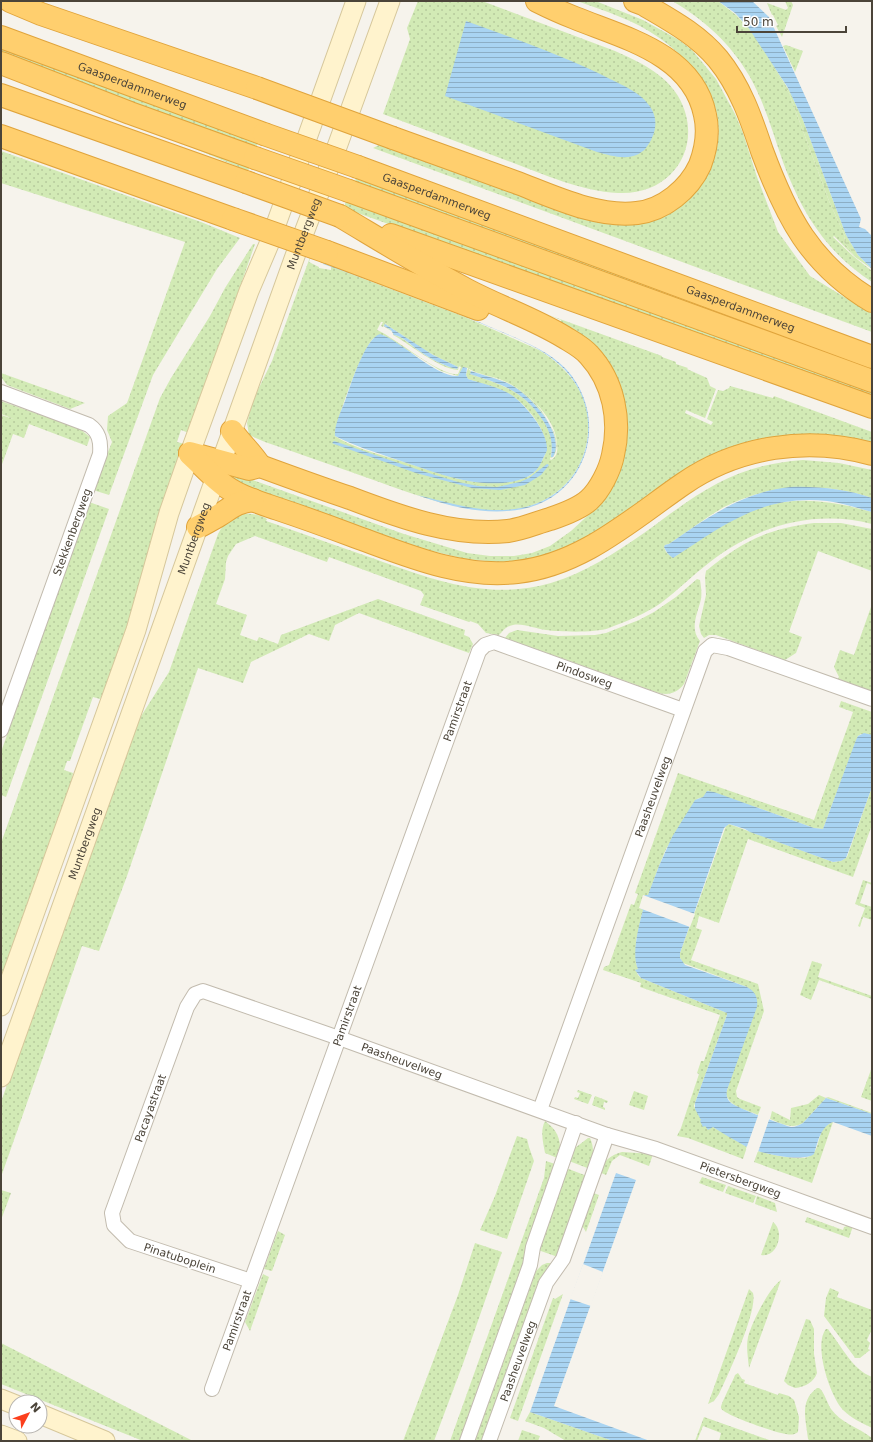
<svg xmlns="http://www.w3.org/2000/svg" width="873" height="1442" font-family="'DejaVu Sans',sans-serif">
<style>
.green{fill:url(#green-dots);fill-rule:evenodd}
.wetland{fill:url(#wetland-marsh);fill-rule:evenodd}
.water{fill:url(#water-rules)}
.pier{fill:#f6f3ec}
.lines{fill:none;stroke-linecap:round;stroke-linejoin:round}
.minor-casing{stroke:#c2bbae;stroke-width:16}
.secondary-casing{stroke:#d6c79b;stroke-width:21}
.motorway-casing{stroke:#e0a43c;stroke-width:24}
.minor{stroke:#fff;stroke-width:14}
.secondary{stroke:#fff3cd;stroke-width:19}
.motorway{stroke:#ffcf6e;stroke-width:22}
.motorway-bridge-casing{stroke:#e0a43c;stroke-width:24;stroke-linecap:butt}
.motorway-bridge{stroke:#ffcf6e;stroke-width:22}
.labels{text-anchor:middle;stroke-width:3.5;stroke-linejoin:round;paint-order:stroke}
.street-label{font-size:11px;fill:#4b4439;stroke:#fff}
</style>
<defs>
<pattern id="green-dots" width="8" height="8" patternUnits="userSpaceOnUse"><rect width="8" height="8" fill="#d2eab5"/><path d="M2 2h.1M6 6h.1" fill="none" stroke="#b6ca9c" stroke-width="1.8" stroke-linecap="round"/></pattern>
<pattern id="wetland-marsh" width="20" height="14" patternUnits="userSpaceOnUse"><rect width="20" height="14" fill="#d2eab5"/><path d="M1 5h8M5 5V1M11 12h8M15 12V8" fill="none" stroke="#b6ca9c"/></pattern>
<pattern id="water-rules" width="6" height="5" patternUnits="userSpaceOnUse"><rect width="6" height="5" fill="#a9d4f2"/><path d="M0 2.5h6" fill="none" stroke="#8caec5"/></pattern>
</defs>
<rect width="100%" height="100%" fill="#f6f3ec"/>
<path class="green" d="M418,1H482L615,51C638,61 665,74 678,96C706,144 673,196 618,193C581,191 545,175 511,162C468,146 426,130 383,114L410,39L407,28Z
M577,1L598,2L643,20L679,40L692,50L716,79L735,114L743,133L757,177L778,232L810,276L872,314V332L373,148L379,145L555,208L675,210C679,207 685,203 689,199C715,175 726,134 713,101C702,75 681,53 658,37C634,20 605,11 577,1Z
M672,1H718L736,15L755,38L789,93L829,201L845,236L844,242L855,257L834,236L833,237L853,256L872,271V282C826,252 802,213 783,162C773,133 765,104 750,77C731,44 705,20 672,1Z
M785,1H791L793,5L782,37L776,26L778,25L773,15H772L767,3L786,10L788,8Z
M786,45L803,51L795,72L783,46Z
M1,48L258,143L255,150L1,56Z
M172,139L251,164L248,171Z
M1,151L201,222L240,238L217,269L153,375L109,495L93,490L112,442L107,430L108,416L127,403L185,242L1,183Z
M355,178L872,367V374L353,183L354,180L356,181Z
M346,201L872,387V398L355,212L344,207Z
M317,238L309,262L319,267V268L331,270V267L335,268L465,317L539,350C568,368 591,395 588,431C587,454 577,476 558,491C505,534 421,496 365,477C331,465 298,453 265,442L249,435L247,423L253,400L272,361ZM381,322H383L381,326L393,332L383,327V325L385,323C396,329 404,337 414,343C429,353 444,361 461,367L458,374C441,377 396,338 377,330ZM383,335L441,371L458,376L463,368V367L468,368L466,375L468,379C482,384 498,387 511,395C527,405 554,437 544,457C537,469 536,474 522,479C479,492 435,471 394,459C375,453 352,447 335,436C336,420 362,348 374,338C376,337 380,336 383,335ZM469,369C479,375 493,376 504,381C526,390 556,418 557,444C558,450 557,457 551,460L550,459C551,453 552,449 552,443C550,423 530,401 513,391C499,383 484,379 470,374L471,371L469,370Z
M253,244H255L189,433L181,430L177,442L185,444L115,667L100,699L93,697L70,761H67L64,770L73,773L69,796L1,985V843L160,398L171,378L210,316L225,288Z
M546,314L662,356V357L676,362V364L688,368L687,369L707,378L710,386L716,389L705,418L686,410L685,413L711,425L713,422L707,419L718,390L723,391L729,388L730,386L773,398L774,396L872,432V444L798,435L768,438L738,445L673,478L615,520L582,540L548,555L521,561L498,562L465,559L420,548L239,485L227,473L236,474L404,534L467,553L490,556H514L532,553L550,546L571,531L596,508L626,443L627,433V416L624,401L560,323L561,320Z
M1,373L85,403L70,409L7,385L1,377Z
M1,401L80,429L90,437L87,446L29,424L24,438L13,434L1,467V415L14,419L1,414Z
M803,460L839,463L872,470V498C823,482 770,483 724,507C705,518 687,532 669,544L665,545L664,547L666,552L673,558C692,545 712,530 732,519C781,494 821,498 872,512V524C814,509 756,526 710,562C693,575 678,590 661,603C645,614 627,621 609,628C596,633 560,632 546,630C536,629 523,623 513,625C506,626 503,631 499,635L486,633L478,624L470,621L469,622L420,605L424,595L421,591L329,557L327,562L255,536L236,544L228,556L226,562L225,579L216,604L247,615L240,635L257,641L259,637L278,644L281,635L378,599L465,630L464,635L469,637L473,644L469,653L359,613L335,625L329,641L309,634L251,662L243,683L198,668L127,876L99,951L82,946L1,1177V1102L116,775L138,721L169,672L218,534C227,515 248,508 267,519L266,521L275,524C308,536 341,547 375,559C433,580 489,601 551,583C585,573 615,553 644,533C699,493 732,465 803,460Z
M89,502L109,509L6,797L1,795V752Z
M814,523H841L872,529V571L818,551L789,632L802,637L796,653L785,660L716,635H709L704,638L701,634L699,626L706,595L705,577L706,571C743,541 767,529 814,523Z
M697,579L700,580C701,586 702,593 701,599C698,613 689,628 700,641L684,684C676,694 667,696 656,692L505,638L509,633L517,630L558,636L595,635L606,633L639,620L654,612L676,597Z
M872,604V691L838,679L839,677L834,667L840,650L854,655Z
M841,701L872,712V735L861,734L858,736L823,829L814,828L756,807L703,797L697,799L666,849L657,871L642,914L636,941V963L638,969L637,974L641,978L727,1013V1015L695,1103L694,1106L705,1126L713,1127L747,1147L743,1159L688,1138L677,1136L681,1128L699,1074L697,1073L701,1061H704L720,1015L640,987L641,983L603,970L604,967L609,965L631,904L634,905L638,894L635,893L678,773L814,820L853,712L839,707Z
M872,787V825L853,877L748,839L719,923L699,916L696,928L702,930L691,960L758,984L764,1011L736,1091L737,1097L740,1099L761,1107L758,1115L756,1114C744,1109 730,1107 726,1094L754,993L747,987L683,963L680,958V953L726,826L729,824L833,862L841,861L847,857Z
M863,880L872,883V885L867,883L860,903L872,907V920L863,917L860,927L858,926L865,908L855,904Z
M812,961L822,964L818,977L872,996V999L819,980L811,1000L800,995Z
M872,1067V1083L870,1088L872,1089V1101L861,1097Z
M578,1090L592,1095L588,1104L574,1099L575,1097L578,1098L580,1093L577,1092Z
M634,1091L648,1096L644,1110L629,1105Z
M819,1095L826,1098L828,1097L872,1113V1114L826,1098L803,1123C792,1130 780,1123 770,1119L772,1111L790,1120L791,1108L808,1104Z
M595,1096L608,1101L607,1103L604,1102L603,1107L605,1108V1110L592,1105Z
M545,1121C560,1132 561,1142 560,1159L545,1153C543,1142 540,1131 545,1121Z
M833,1122L812,1183L754,1162L758,1151C769,1154 800,1162 810,1156C822,1150 815,1127 833,1122Z
M517,1136L527,1139L529,1147L534,1161L507,1239L480,1230L495,1196Z
M588,1138H590C595,1149 593,1158 590,1169L569,1161L575,1148Z
M622,1152L653,1154L649,1166L620,1155L612,1161L606,1175L599,1172C603,1161 611,1155 622,1152Z
M546,1161L558,1165L459,1441H450L544,1178Z
M566,1168L587,1176L558,1257L538,1250Z
M702,1177L726,1185L723,1192L699,1183Z
M728,1186L756,1196L753,1203L725,1193Z
M1,1190L11,1193L1,1220Z
M591,1192L599,1195L586,1232L580,1222Z
M757,1196L775,1203L777,1212L755,1204Z
M807,1217L843,1230L844,1227L850,1225L853,1226L849,1238L805,1222Z
M773,1222C785,1231 778,1258 761,1255Z
M278,1231L285,1235L272,1271L264,1269Z
M475,1243L502,1252L464,1361L434,1441H403L458,1295Z
M547,1263H553L485,1441H475L536,1271L542,1265Z
M263,1274L269,1277L250,1331L245,1322Z
M781,1280L749,1368C748,1358 746,1347 748,1337C752,1322 769,1288 781,1280Z
M830,1288L839,1292L837,1297L872,1310V1331L870,1333L867,1340L870,1343L868,1349L870,1350L860,1358H855L853,1355L824,1316L826,1298Z
M749,1289L753,1293C758,1311 728,1375 719,1394L714,1401L708,1404Z
M563,1294L518,1421L510,1418L553,1298L555,1299Z
M806,1319L810,1320L814,1329V1354L817,1373C814,1382 805,1387 795,1388L788,1385L784,1381Z
M826,1329H828L830,1332C843,1348 852,1369 872,1377V1428C862,1423 851,1418 843,1410C830,1396 813,1345 826,1329Z
M1,1343L193,1441H143L1,1384Z
M738,1373L742,1379L745,1380L744,1383L778,1395L779,1393L789,1396L794,1400L799,1417L798,1432C794,1435 791,1435 786,1434C777,1433 723,1415 721,1408C720,1405 733,1381 735,1375Z
M817,1388H819C824,1391 827,1403 831,1409C841,1423 858,1427 872,1438V1441H810L808,1439C806,1420 799,1401 817,1388Z
M530,1412L613,1441H566L544,1428L525,1421Z
M704,1417L772,1441H719L721,1433L703,1426L697,1441H695Z
M522,1430L540,1436L538,1441H518Z"/>
<path class="wetland" d="M734,13L741,20L754,34L790,92L803,120L846,235L858,255L872,269L855,257L844,242L845,236L829,201L789,93L755,39Z
M384,323C396,327 403,336 413,343C427,352 443,360 459,366L458,370C439,369 410,344 393,335V332L383,326ZM385,324L433,355L458,367L457,369C443,366 427,357 415,348C409,344 402,336 394,335L391,330L384,326Z
M471,371C492,377 516,383 532,400C540,407 545,416 550,425C556,434 560,448 553,457L551,458L550,457C551,453 552,449 552,445C551,424 531,401 513,391C500,383 484,379 469,374ZM471,371C487,376 503,380 517,389C534,400 567,436 552,457H551C553,443 551,434 544,422C524,391 504,385 470,374Z
M333,440C343,442 355,447 365,451C406,465 487,501 528,479C535,475 541,469 547,463L549,464L550,466C515,516 428,477 384,462C367,457 348,452 332,443ZM334,441L422,471L462,483L480,486L497,487L520,482L529,478L547,464L549,465L541,475L525,485L500,490L485,489L463,487L438,480L334,444L332,443Z"/>
<path class="water" d="M718,1H752L769,17L861,219L859,227L865,229L872,236V269L858,255L846,235L803,120L788,88L748,27L735,13Z
M466,21C515,39 564,56 610,79C624,86 639,92 648,104C660,118 656,135 646,148C633,163 612,156 597,152L445,96Z
M323,263C381,283 439,304 495,329C519,339 548,350 566,369C610,417 589,495 523,509C487,516 451,507 417,495C451,503 485,515 521,508C589,495 611,413 561,366C542,348 515,338 492,328C437,304 380,284 323,264Z
M385,324L433,355L458,367L457,369C444,366 429,358 418,350C411,345 402,336 394,335L391,330L384,326Z
M380,334C403,342 435,377 458,376L463,367L467,368L466,375L468,379C483,384 500,387 513,396C527,407 548,432 547,450C546,454 543,457 542,461C535,477 521,481 503,483C466,486 429,470 395,459C375,452 354,446 335,436C334,426 341,411 345,401C350,387 365,338 380,334Z
M471,371C485,376 500,379 513,386C531,397 566,433 553,457H551C553,443 551,434 544,422C524,391 504,385 470,374Z
M334,441L422,471L458,482L478,486L497,487L520,482L529,478L547,464L549,465L541,475L525,485L500,490L472,488L416,473L334,444L332,443Z
M790,487C818,486 846,489 872,498V512C857,508 842,503 827,501C763,494 724,525 673,558C668,555 666,551 664,547L665,545L669,544C706,518 743,492 790,487Z
M864,733L872,735V787L846,858L841,861L833,862L750,832L745,829L729,824L724,828L680,953V958L685,965L747,987C756,992 758,998 757,1007L727,1090C726,1095 727,1099 730,1102C734,1107 783,1125 791,1127C796,1127 799,1125 803,1123L826,1098L872,1114V1136L833,1122C820,1127 818,1142 814,1154C803,1163 757,1153 745,1146C735,1140 723,1134 713,1127L708,1130L705,1126L703,1127L700,1121L701,1120L695,1109V1103L727,1015V1013L641,978L635,970L638,969C631,955 639,925 643,910L640,908L645,895H648L659,866L672,837L695,800L703,797L707,791L714,792L814,828L823,829L856,740L858,736Z
M616,1173L636,1180L554,1406L650,1441H613L530,1412Z"/>
<path class="pier" d="M643,895L695,914L690,927L639,908Z
M759,1113L770,1117L758,1152L746,1149Z
M583,1264L603,1272L591,1306L570,1299Z"/>
<g class="lines">
<g class="minor-casing">
<g id="minor">
<path d="M1,392L89,425C99,432 101,441 100,454L1,730"/>
<path id="s1" d="M540,1110L705,651L712,645L728,648L872,699"/>
<path id="s2" d="M251,1281L130,1241L114,1225L112,1213L187,1007L195,994L203,991L339,1038L607,1135L656,1149L872,1227"/>
<path id="s3" d="M212,1389L479,651L485,645L494,642L683,710"/>
<path d="M467,1441L530,1265L533,1247L576,1123"/>
<path id="s4" d="M489,1441L546,1283L563,1259L607,1135"/>
</g>
</g>
<g class="secondary-casing">
<g id="secondary">
<path d="M1,1006L136,630L169,513L190,453L249,291L269,244L356,1"/>
<path id="s5" d="M1,1077L295,256L338,144L390,1"/>
<path d="M1,1399L16,1405"/>
<path d="M40,1414L105,1441"/>
<path d="M1,1435L17,1441"/>
</g>
</g>
<g class="motorway-casing">
<g id="motorway">
<path d="M10,1L41,14L257,88"/>
<path d="M635,1L643,4C670,20 697,34 718,59C740,86 751,118 762,151C786,216 810,264 872,301"/>
<path id="s6" d="M1,37L264,134"/>
<path d="M1,63L130,113L255,158"/>
<path d="M1,95L246,182"/>
<path d="M1,136L233,219"/>
<path d="M393,138C434,153 474,167 515,182C552,196 597,218 637,213C664,210 689,189 700,165C706,149 709,132 705,115C693,54 624,38 575,18C562,13 549,7 537,1"/>
<path id="s7" d="M358,167L872,357"/>
<path d="M349,191L872,381"/>
<path d="M391,235L872,407"/>
<path d="M327,252L478,309"/>
<path d="M232,431C241,444 252,453 260,466"/>
<path d="M190,453L249,469L260,466C290,477 320,488 350,498C400,517 454,537 508,531C523,529 536,523 550,519C562,515 579,509 589,500C600,490 610,470 613,455C621,421 614,382 589,355C582,347 572,342 564,337C533,318 499,307 467,290C424,267 382,241 340,216"/>
<path d="M190,454C200,463 210,474 220,482C236,496 258,502 278,509C302,517 327,526 351,535C404,554 460,579 517,572C582,565 632,519 683,484C738,446 808,436 872,454"/>
<path d="M198,527C204,524 211,520 218,516C231,508 236,502 253,500"/>
</g>
</g>
<use href="#minor" class="minor"/>
<use href="#secondary" class="secondary"/>
<use href="#motorway" class="motorway"/>
<g class="motorway-bridge-casing">
<path id="motorway-bridge" d="M257,88L393,138
M264,134L358,167
M255,158L349,191
M246,182L340,216
M233,219L327,252"/>
</g>
<use href="#motorway-bridge" class="motorway-bridge"/>
</g>
<g class="labels">
<g class="street-label">
<text dy="4" stroke="none"><textPath href="#s6" startOffset="140">Gaasperdammerweg</textPath></text>
<text dy="4" stroke="none"><textPath href="#s7" startOffset="84">Gaasperdammerweg</textPath></text>
<text dy="4" stroke="none"><textPath href="#s5" startOffset="896">Muntbergweg</textPath></text>
<text dy="4" stroke="none"><textPath href="#s7" startOffset="408">Gaasperdammerweg</textPath></text>
<text transform="translate(72 532) rotate(-70)" y="4">Stekkenbergweg</text>
<text dy="4" stroke="none"><textPath href="#s5" startOffset="572">Muntbergweg</textPath></text>
<text dy="4" stroke="none"><textPath href="#s3" startOffset="899">Pindosweg</textPath></text>
<text dy="4" stroke="none"><textPath href="#s3" startOffset="721">Pamirstraat</textPath></text>
<text dy="4" stroke="none"><textPath href="#s1" startOffset="333">Paasheuvelweg</textPath></text>
<text dy="4" stroke="none"><textPath href="#s5" startOffset="248">Muntbergweg</textPath></text>
<text dy="4" stroke="none"><textPath href="#s3" startOffset="397">Pamirstraat</textPath></text>
<text dy="4" stroke="none"><textPath href="#s2" startOffset="616">Paasheuvelweg</textPath></text>
<text dy="4" stroke="none"><textPath href="#s2" startOffset="274">Pacayastraat</textPath></text>
<text dy="4" stroke="none"><textPath href="#s2" startOffset="975">Pietersbergweg</textPath></text>
<text transform="translate(180 1258) rotate(18)" y="4">Pinatuboplein</text>
<text dy="4" stroke="none"><textPath href="#s3" startOffset="73">Pamirstraat</textPath></text>
<text dy="4" stroke="none"><textPath href="#s4" startOffset="85">Paasheuvelweg</textPath></text>
</g>
</g>
<rect width="873" height="1442" fill="none" stroke="#4b4439" stroke-width="4"/>
<g transform="translate(28 1414) rotate(49)"><circle r="19" fill="#ffffff" stroke="#b7b4b0"/>
<path d="M0-3L7 15L0 10L-7 15Z" fill="#fc3f1d"/>
<text y="-6" font-size="11" font-weight="bold" text-anchor="middle" fill="#4b4439">N</text>
</g>
<path d="M737 26v6h109v-6" fill="none" stroke="#4b4439" stroke-width="2"/>
<text x="743" y="26" font-size="12" fill="#4b4439" stroke="#ffffff" stroke-width="3" paint-order="stroke">50 m</text>
</svg>
